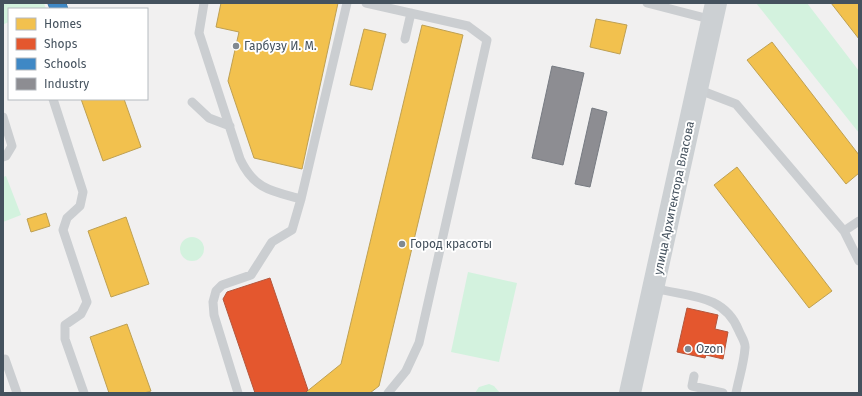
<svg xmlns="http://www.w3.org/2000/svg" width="862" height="396" font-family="'Fira Sans',sans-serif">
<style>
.green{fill:#d3f2de}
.homes{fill:#f2c14e;stroke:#bea053}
.shops{fill:#e4572e;stroke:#b4563c}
.schools{fill:#3f88c5;stroke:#4178a6}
.industry{fill:#8d8d92;stroke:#777b82}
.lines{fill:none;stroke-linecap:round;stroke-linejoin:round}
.lane{stroke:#cbced1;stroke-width:9}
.secondary{stroke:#ccd0d3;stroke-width:22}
.poi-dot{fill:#818991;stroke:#fff;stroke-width:1.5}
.labels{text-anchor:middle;stroke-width:4;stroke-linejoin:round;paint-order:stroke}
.poi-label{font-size:12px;fill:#45525e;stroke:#fff;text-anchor:start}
.street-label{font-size:12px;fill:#45525e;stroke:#fff}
</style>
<rect width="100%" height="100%" fill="#f1f0f0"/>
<path class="green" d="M3,3H44L46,9H9V22L4,24Z
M756,3H807L859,71V133Z
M6,176L21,215L3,222V177Z
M180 249a12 12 0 1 1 24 0a12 12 0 1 1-24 0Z
M468,272L517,283L499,362L451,352Z
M489,384L494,386L500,393H475L479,387Z"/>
<path class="homes" d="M221,3H338L302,169L254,158L228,81L239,32L216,27Z
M831,3H859V39Z
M596,19L627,25L620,54L590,47Z
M422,25L463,35L379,386L370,393H305L341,364Z
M364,29L386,34L372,90L350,85Z
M772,42L859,155V173L846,184L747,60Z
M81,99H124L141,147L103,161Z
M737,167L832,291L809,308L714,185Z
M46,213L50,226L31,232L27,219Z
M126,217L149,284L111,297L88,231Z
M127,324L151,391L144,393H109L90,337Z"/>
<path class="shops" d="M270,278L308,390L305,393H255L223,299L227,292Z
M687,308L718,315L715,329L728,332L723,359L706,355L705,358L677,352Z"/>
<path class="schools" d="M50,3H66L68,9H50L48,4Z"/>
<path class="industry" d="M552,66L584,73L563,165L532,158Z
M592,108L607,112L590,187L575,184Z"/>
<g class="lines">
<path class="lane" d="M204,3L199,33L240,159C254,189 271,191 301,199L347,3
M366,3L468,26L487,40L419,343L406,371L388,393
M647,3L713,20
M405,39L411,13
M697,89L736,104L844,231L859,261
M53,99L83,192L80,206L67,218L63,230L87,302L81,314L65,325V339L84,393
M192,102L209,118L230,126
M3,117L12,146L6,156L3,157
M844,231L859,221
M654,288C687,297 724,293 739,331C741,336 746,343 745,348C744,363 739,378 736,393
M3,360L5,359L17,393
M694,376L692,386L723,393
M238,393L214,315L213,302L216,291L222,285L251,275L272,242L292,230L301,199"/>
<path class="secondary" d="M630,393L716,3"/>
</g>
<g class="poi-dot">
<circle cx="236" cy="46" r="4"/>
<circle cx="402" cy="244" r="4"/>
<circle cx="688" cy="349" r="4"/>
</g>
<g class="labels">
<g class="poi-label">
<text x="244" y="50">Гарбузу И. М.</text>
<text x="410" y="248">Город красоты</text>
<text x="696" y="353">Ozon</text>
</g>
<g class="street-label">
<text transform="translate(674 198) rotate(-78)" y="4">улица Архитектора Власова</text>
</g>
</g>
<rect width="862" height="396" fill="none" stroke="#45525e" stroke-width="8"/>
<rect x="8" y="8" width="140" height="92" fill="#ffffff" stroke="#b5babf"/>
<rect x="16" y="18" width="20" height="12" fill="#f2c14e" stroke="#b5babf"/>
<text x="44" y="28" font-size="12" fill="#45525e">Homes</text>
<rect x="16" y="38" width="20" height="12" fill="#e4572e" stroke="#b5babf"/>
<text x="44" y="48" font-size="12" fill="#45525e">Shops</text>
<rect x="16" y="58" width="20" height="12" fill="#3f88c5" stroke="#b5babf"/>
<text x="44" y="68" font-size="12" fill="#45525e">Schools</text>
<rect x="16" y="78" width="20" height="12" fill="#8d8d92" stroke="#b5babf"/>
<text x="44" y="88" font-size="12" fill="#45525e">Industry</text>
</svg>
